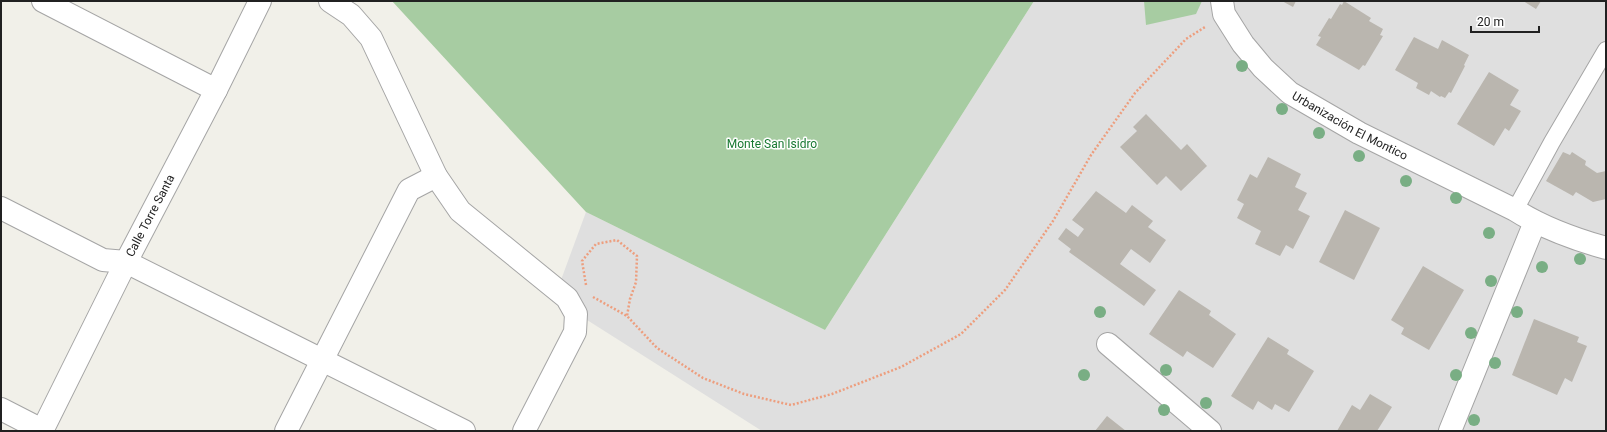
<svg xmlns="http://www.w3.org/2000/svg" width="1607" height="432" font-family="Roboto,sans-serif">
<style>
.residential{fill:#dfdfdf}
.forest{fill:#a7cca2}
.building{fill:#bab6af}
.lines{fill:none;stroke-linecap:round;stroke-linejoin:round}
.pedestrian-casing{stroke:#a5a5a5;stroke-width:18}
.minor-casing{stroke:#a5a5a5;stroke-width:24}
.path{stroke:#ed9e7e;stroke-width:2.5;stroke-dasharray:2 2;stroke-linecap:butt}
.pedestrian{stroke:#fff;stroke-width:16}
.minor{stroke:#fff;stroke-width:22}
.tree{fill:#79ae84}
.labels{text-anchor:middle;stroke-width:3;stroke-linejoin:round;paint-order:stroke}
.street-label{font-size:12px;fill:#212121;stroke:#fff}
.park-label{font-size:12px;fill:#177831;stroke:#fff}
</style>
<rect width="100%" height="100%" fill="#f1f0e9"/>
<path class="residential" d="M1034,1H1606V431H762L554,299L586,212L825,330Z"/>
<path class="forest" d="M392,1H1034L825,330L586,212Z
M1144,1H1202L1196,14L1146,25Z"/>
<path class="building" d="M1282,1H1296L1293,7Z
M1344,1L1371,18L1369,21L1383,29L1380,35L1383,36L1365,66L1363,65L1359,70L1316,45L1321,37L1318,36L1329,18L1331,19L1340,4L1342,5Z
M1523,1H1541L1536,9Z
M1414,37L1438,49L1442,40L1469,55L1464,65L1465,66L1451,93L1449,92L1445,98L1441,96L1440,97L1431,91L1429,95L1416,88L1418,83L1395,70Z
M1489,72L1519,90L1510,105L1521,111L1509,131L1505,128L1494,146L1457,124Z
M1146,114L1181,150L1187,144L1207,166L1181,191L1166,176L1157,185L1120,147L1137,131L1133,127Z
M1563,152L1570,155L1572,152L1586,161L1585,165L1597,173L1606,171V199L1593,202L1576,192L1573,196L1546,181Z
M1268,157L1301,174L1295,187L1307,193L1298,210L1310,216L1293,249L1286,245L1280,256L1255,244L1261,231L1237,218L1244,204L1237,200L1250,174L1257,178Z
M1096,191L1126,213L1132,205L1153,221L1148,227L1166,240L1150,263L1131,249L1120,264L1156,290L1144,306L1069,252L1071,249L1058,239L1066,228L1078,237L1084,229L1072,220Z
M1345,210L1380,228L1354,280L1319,262Z
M1423,266L1464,290L1429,350L1401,334L1404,328L1391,320Z
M1179,290L1211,311L1209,315L1236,334L1213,368L1187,351L1183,357L1149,334Z
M1534,319L1579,337L1577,342L1587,346L1572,382L1565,378L1557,395L1512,375Z
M1268,337L1289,350L1287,354L1314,371L1289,412L1275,404L1272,410L1258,401L1253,410L1231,396Z
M1370,394L1392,407L1377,431H1337L1352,405L1360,410Z
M1107,416L1126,431H1095Z"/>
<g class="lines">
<g class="pedestrian-casing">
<path id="pedestrian" d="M1515,210L1552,142L1606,50"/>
</g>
<g class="minor-casing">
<g id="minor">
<path d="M43,1L216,90"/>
<path d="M330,1L351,15L371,38L436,176L460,211L567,298L576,314L575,332L524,431"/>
<path id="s1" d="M1222,1L1224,14L1243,44L1263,68L1290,93L1359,133L1515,210C1543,228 1574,239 1606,248"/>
<path d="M1,208L103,260L126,262L464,431"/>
<path d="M1108,344L1210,431"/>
<path d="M1,409L42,430"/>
<path id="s2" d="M42,431L126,262L216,90L260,1"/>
<path d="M286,431L409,190L436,176"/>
<path d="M1450,431L1535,222"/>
</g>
</g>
<path class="path" d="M586,285L582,261L596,244L617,240L637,256L636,282L630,299L627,316
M593,297L627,316L657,348L703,378L744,394L791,405L832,394L901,367L961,334L1005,290L1053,221L1091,155L1135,93L1186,39L1205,27"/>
<use href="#pedestrian" class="pedestrian"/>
<use href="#minor" class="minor"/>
</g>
<g class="tree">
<circle cx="1242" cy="66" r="6"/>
<circle cx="1282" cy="109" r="6"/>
<circle cx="1319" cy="133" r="6"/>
<circle cx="1359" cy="156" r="6"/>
<circle cx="1406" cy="181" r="6"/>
<circle cx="1456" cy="198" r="6"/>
<circle cx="1489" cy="233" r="6"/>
<circle cx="1580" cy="259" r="6"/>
<circle cx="1542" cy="267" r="6"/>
<circle cx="1491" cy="281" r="6"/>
<circle cx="1100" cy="312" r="6"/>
<circle cx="1517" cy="312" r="6"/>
<circle cx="1471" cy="333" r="6"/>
<circle cx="1495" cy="363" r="6"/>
<circle cx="1166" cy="370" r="6"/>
<circle cx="1084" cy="375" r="6"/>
<circle cx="1456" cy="375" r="6"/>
<circle cx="1206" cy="403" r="6"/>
<circle cx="1164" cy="410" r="6"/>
<circle cx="1474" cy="420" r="6"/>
</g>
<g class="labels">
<g class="street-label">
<text dy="4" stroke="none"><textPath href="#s1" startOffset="185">Urbanización El Montico</textPath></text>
<text dy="4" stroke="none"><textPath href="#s2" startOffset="241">Calle Torre Santa</textPath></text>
</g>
<g class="park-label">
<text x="772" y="148">Monte San Isidro</text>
</g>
</g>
<rect width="1607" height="432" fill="none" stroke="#212121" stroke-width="4"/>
<path d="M1471 26v6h68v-6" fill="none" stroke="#212121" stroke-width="2"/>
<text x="1477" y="26" font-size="12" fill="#212121" stroke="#ffffff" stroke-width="3" paint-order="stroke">20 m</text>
</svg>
